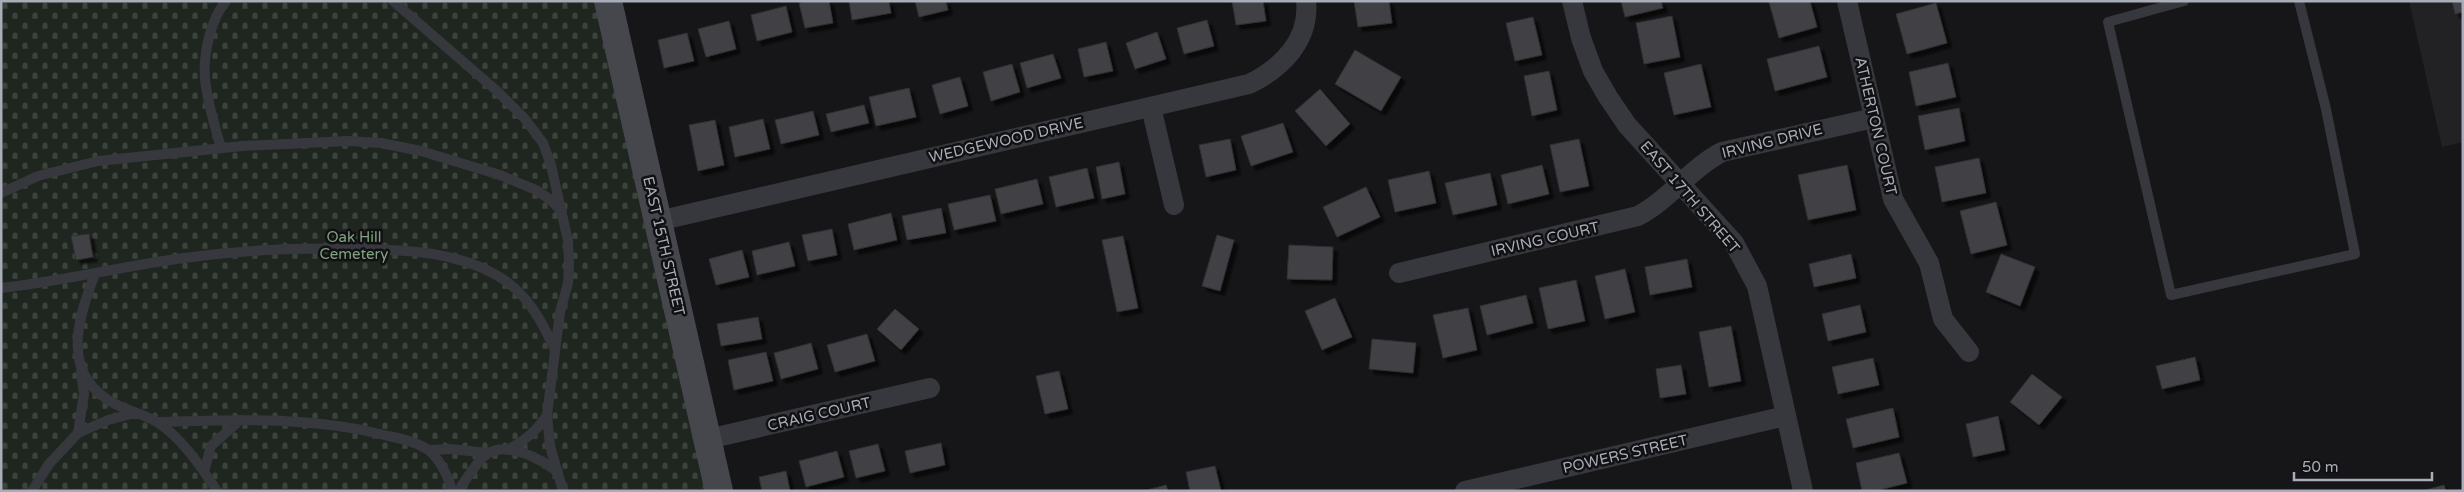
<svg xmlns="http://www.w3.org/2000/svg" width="2464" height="492" font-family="'Varela Round',sans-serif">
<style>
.built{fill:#222225}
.cemetery{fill:url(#cemetery-stones)}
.building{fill:#404145;stroke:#303034;filter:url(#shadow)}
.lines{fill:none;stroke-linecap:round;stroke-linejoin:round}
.service{stroke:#37383d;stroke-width:10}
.minor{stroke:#37383d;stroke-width:20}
.secondary{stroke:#45474d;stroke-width:28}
.labels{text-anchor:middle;stroke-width:5;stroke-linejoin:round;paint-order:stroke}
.street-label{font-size:15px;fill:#a8adb8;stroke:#111113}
.park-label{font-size:15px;fill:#7fa381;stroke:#111113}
</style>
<defs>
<pattern id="cemetery-stones" width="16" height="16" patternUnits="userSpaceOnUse" patternTransform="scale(1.25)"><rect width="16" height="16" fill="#1e261f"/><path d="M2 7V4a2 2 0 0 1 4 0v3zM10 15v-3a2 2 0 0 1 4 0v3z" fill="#3c433d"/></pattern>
<filter id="shadow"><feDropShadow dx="4.5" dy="4.5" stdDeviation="1" flood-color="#0009"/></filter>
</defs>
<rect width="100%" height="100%" fill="#161618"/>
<path class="built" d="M2409,1H2463V142L2442,147Z"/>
<path class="cemetery" d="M596,1L707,491H1V2Z"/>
<path class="building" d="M806,1H829L833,23L805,28L799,3Z
M849,1H889L891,13L852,20Z
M915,1H946L948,10L919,17Z
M1232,1H1263L1266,21L1236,25Z
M1354,1H1389L1392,23L1358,27Z
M1621,1H1661L1663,8L1625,17Z
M1773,1H1810L1817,27L1779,38L1769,2Z
M2452,1H2463V12L2455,14Z
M1936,3L1947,43L1907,54L1896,14Z
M786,6L792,32L757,41L751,15Z
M1672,16L1680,57L1644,64L1636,23Z
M1533,17L1542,55L1515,61L1506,23Z
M1207,20L1214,46L1184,54L1177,28Z
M729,21L736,49L706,57L698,29Z
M1157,32L1166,59L1135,69L1126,43Z
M687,33L694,61L664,68L658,40Z
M1106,42L1113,71L1084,77L1078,49Z
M1819,46L1827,77L1775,91L1767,59Z
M1355,50L1401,77L1381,111L1335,84Z
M1053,54L1061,78L1027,88L1020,63Z
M1948,63L1956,97L1916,106L1909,72Z
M1012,64L1020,92L991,101L983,72Z
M1701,64L1711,107L1674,115L1664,73Z
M1549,71L1557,110L1532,116L1524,76Z
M960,77L968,106L940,114L932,85Z
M909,88L916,117L876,126L869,97Z
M1320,89L1350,124L1326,146L1295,111Z
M864,105L869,123L831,132L826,114Z
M1959,108L1965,141L1925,150L1918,116Z
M813,111L819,135L781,144L775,120Z
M763,119L770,149L735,157L729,127Z
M715,120L724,165L698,171L689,125Z
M1283,123L1293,152L1251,166L1241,136Z
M1230,139L1236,170L1206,177L1199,145Z
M1579,139L1589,186L1560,192L1550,145Z
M1979,158L1986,193L1942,202L1935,167Z
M1119,162L1125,194L1102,199L1096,167Z
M1542,165L1549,194L1508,204L1501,175Z
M1847,165L1856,210L1808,220L1798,175Z
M1087,168L1094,198L1056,207L1049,177Z
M1429,171L1436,203L1395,212L1388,180Z
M1490,173L1497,205L1453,215L1445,183Z
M1037,179L1043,204L1001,214L995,189Z
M1366,187L1380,217L1337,237L1323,207Z
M990,195L996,221L954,230L948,204Z
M1996,202L2007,245L1971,254L1960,211Z
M941,208L946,233L907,240L902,216Z
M891,213L897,240L854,250L848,224Z
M832,229L837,255L808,261L802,235Z
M89,234L93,257L76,260L71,236Z
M1217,235L1234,240L1220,291L1202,286Z
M1123,236L1138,308L1117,312L1102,240Z
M789,242L795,266L757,275L752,251Z
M1289,245L1333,247L1332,280L1287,279Z
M742,250L749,277L716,285L709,259Z
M1851,254L1856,278L1814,287L1809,264Z
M2001,254L2035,267L2020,306L1986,292Z
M1687,259L1692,287L1650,295L1645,267Z
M1625,269L1635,312L1605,319L1595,276Z
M1576,280L1585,321L1548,329L1539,288Z
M1526,295L1533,323L1487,335L1480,306Z
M1335,298L1352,337L1322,350L1305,311Z
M1860,305L1866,332L1828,341L1822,314Z
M1468,308L1477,350L1443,358L1433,315Z
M895,309L919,329L901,350L877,329Z
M758,317L762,339L721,346L717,324Z
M1731,326L1741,381L1709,387L1699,332Z
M867,334L875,361L835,372L827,345Z
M1372,339L1416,343L1413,373L1369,369Z
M811,343L818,369L781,379L774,353Z
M766,352L773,381L734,390L728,360Z
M2195,357L2200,380L2162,389L2156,366Z
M1873,358L1879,385L1838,394L1832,367Z
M1681,365L1686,394L1660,398L1656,369Z
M1059,371L1068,409L1045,414L1036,376Z
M2032,374L2062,397L2039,425L2010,402Z
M1893,408L1899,437L1853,448L1846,419Z
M1998,416L2005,450L1973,457L1966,424Z
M941,443L945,465L910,473L905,451Z
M878,444L885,471L856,478L849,451Z
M837,451L844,477L806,487L799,461Z
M1899,453L1907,483L1875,491H1862L1856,463Z
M1215,466L1221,491H1190L1186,472Z
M786,471L790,491H762L759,477Z
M1166,485L1168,491H1143Z
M2444,485L2446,491H2422Z"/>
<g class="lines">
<path class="service" d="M393,1L497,91L525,119L543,143L551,165L568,241L569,264L568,283L560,312L547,415L550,446L563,491
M2184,1L2108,22L2171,295L2355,254L2326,109L2299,1
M221,148C215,126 207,102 205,79C203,55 210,20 226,1
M1,193L38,176L98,161L242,146L348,141L381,143L421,151L500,175L536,190L551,200L562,212
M95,274C77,320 60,375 115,404C128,411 144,414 157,422C182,438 201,467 217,491
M1,288C63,281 123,266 184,258C243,250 304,247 362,249C409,250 457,252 498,276C527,293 542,321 555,350
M157,422C233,420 306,416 380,434C396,438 413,440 427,449C439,457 449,478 452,491
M78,433L108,420L135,413
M429,450L450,449L488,453
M507,450C524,441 536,432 547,415
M204,472L211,446L240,420
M32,491L49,464L78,433L84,394L81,371
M459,491C462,484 467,478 472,471C476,465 481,458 487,454C507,440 542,460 558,472"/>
<path class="minor" d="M1572,1L1581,38L1593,71L1608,97L1627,125L1734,243L1757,286L1803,491
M1847,1L1893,199L1929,263L1943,319L1969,352
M1151,107L1174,205
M658,221L1249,84C1282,68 1310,40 1306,1
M1399,273L1638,216C1670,199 1691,168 1722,152L1874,118
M708,439L930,388
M1465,491L1785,416"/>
<path class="secondary" d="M608,1L719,491"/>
</g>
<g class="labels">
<g class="street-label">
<text transform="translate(1876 126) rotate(77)" y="5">ATHERTON COURT</text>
<text transform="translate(1006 140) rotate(-13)" y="5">WEDGEWOOD DRIVE</text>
<text transform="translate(1772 141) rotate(-14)" y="5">IRVING DRIVE</text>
<text transform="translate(1690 197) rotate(49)" y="5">EAST 17TH STREET</text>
<text transform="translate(1545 239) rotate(-13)" y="5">IRVING COURT</text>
<text transform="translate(664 246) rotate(77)" y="5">EAST 15TH STREET</text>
<text transform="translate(819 414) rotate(-13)" y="5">CRAIG COURT</text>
<text transform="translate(1625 454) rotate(-13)" y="5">POWERS STREET</text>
</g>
<g class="park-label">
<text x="354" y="242">Oak Hill<tspan x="354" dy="17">Cemetery</tspan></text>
</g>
</g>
<rect width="2464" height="492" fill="none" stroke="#a8adb8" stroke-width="5"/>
<path d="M2294 472v8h138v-8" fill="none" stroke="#a8adb8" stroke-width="2.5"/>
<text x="2302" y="472" font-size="15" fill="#a8adb8" stroke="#111113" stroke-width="4" paint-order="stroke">50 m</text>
</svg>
